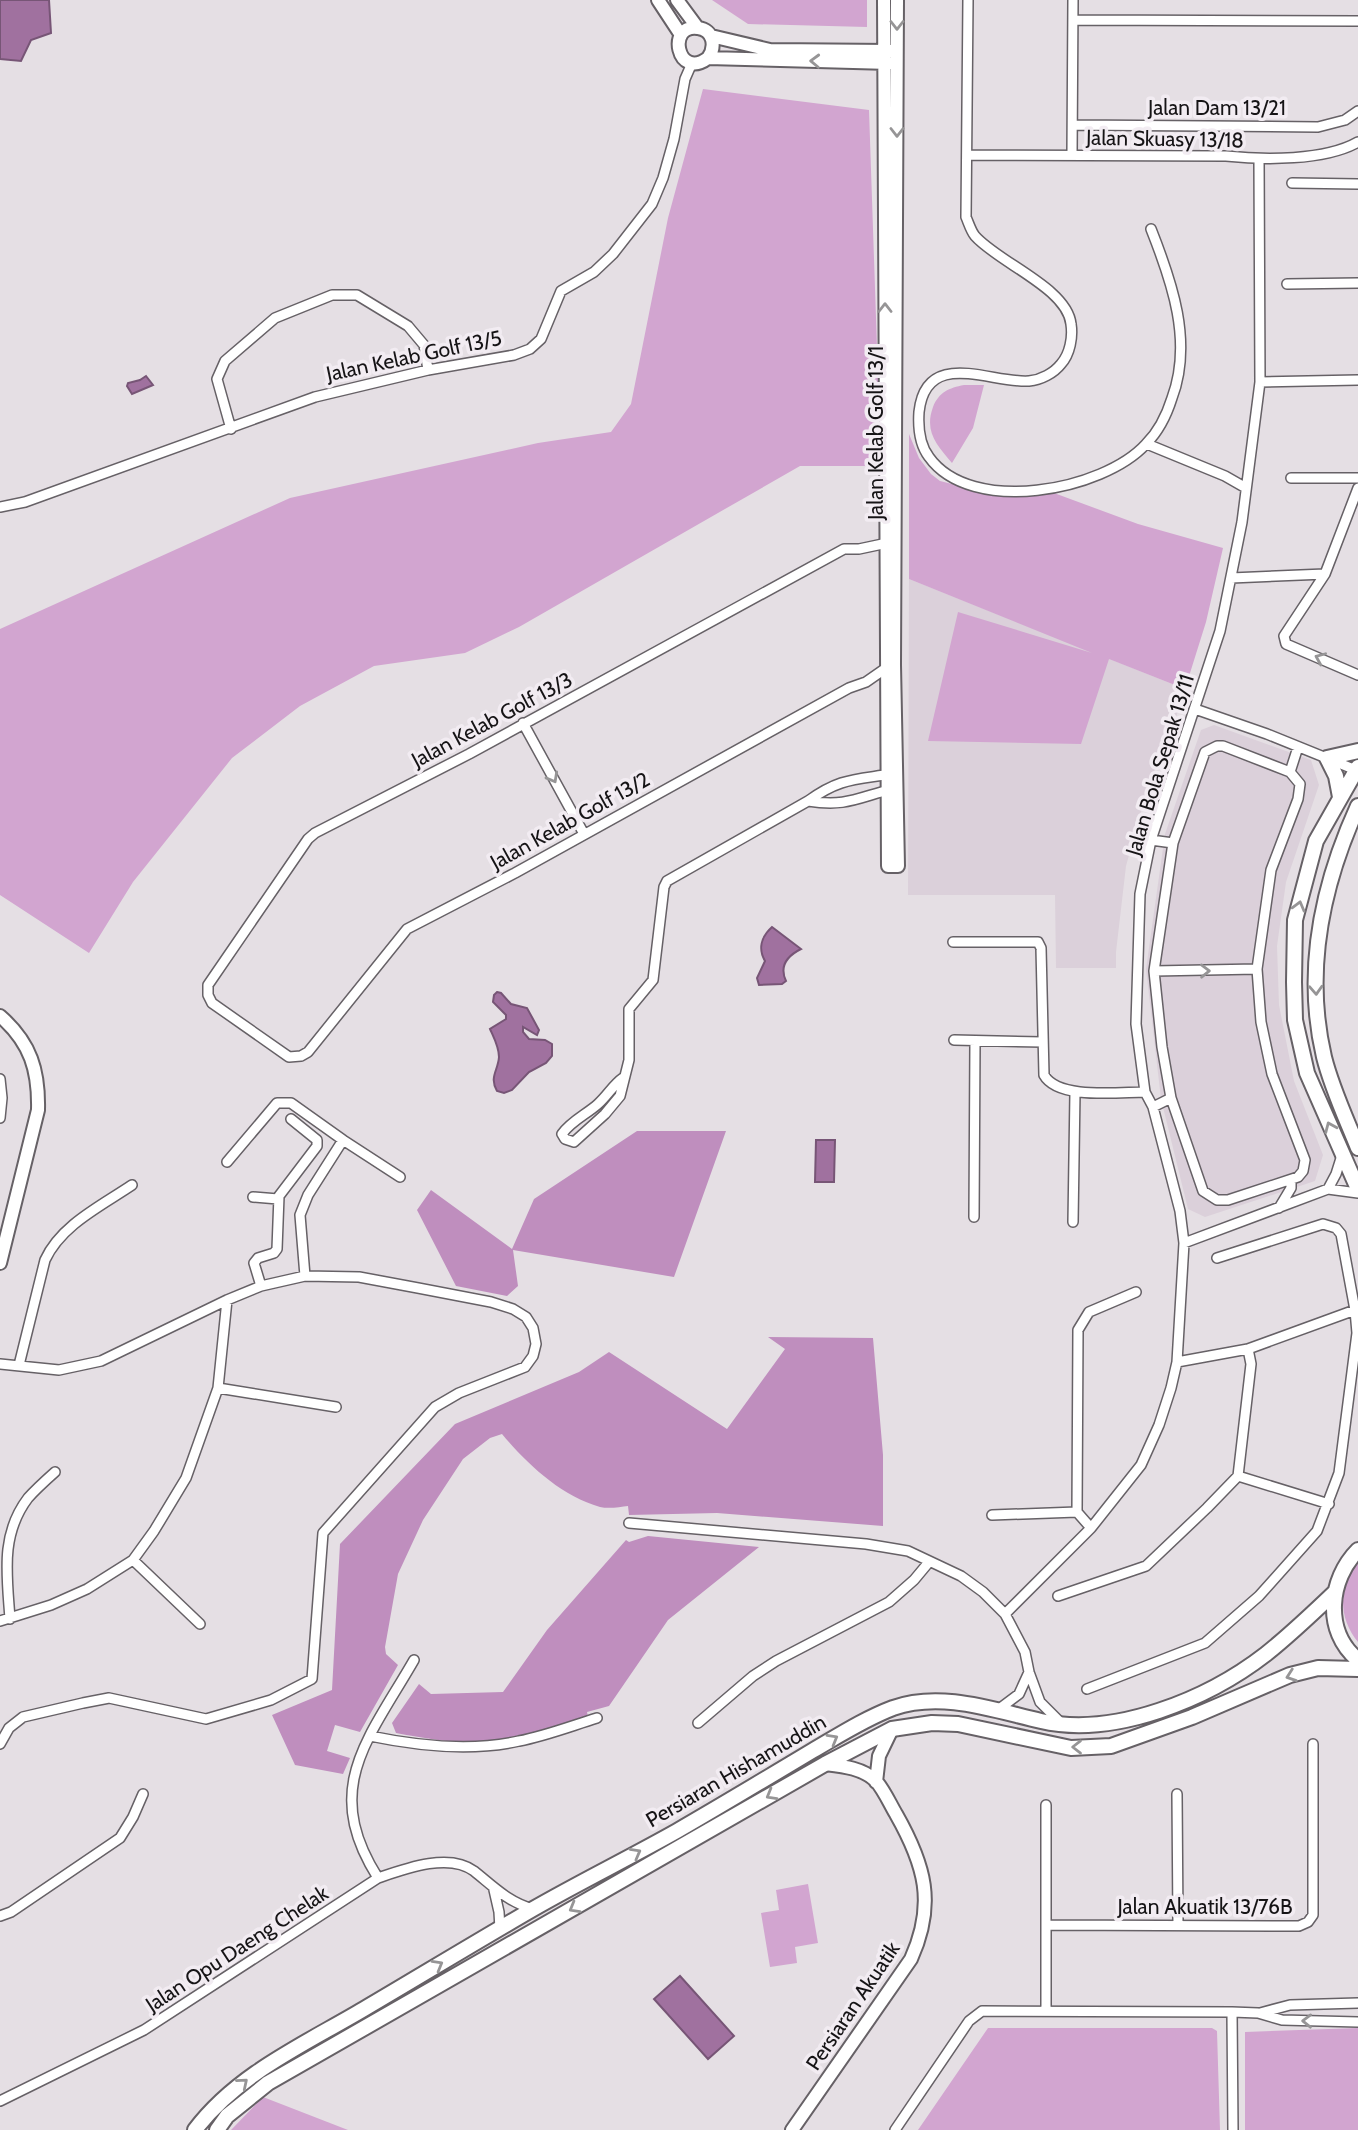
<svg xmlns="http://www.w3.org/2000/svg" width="1358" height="2130" font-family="Cabin,sans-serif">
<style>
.built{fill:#dbd0da}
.green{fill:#d2a5d0}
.forest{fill:#bf8ebe}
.water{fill:#a0719f;stroke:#775576;stroke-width:2}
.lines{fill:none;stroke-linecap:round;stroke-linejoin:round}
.street-casing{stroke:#666166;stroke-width:12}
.secondary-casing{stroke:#666166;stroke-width:16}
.primary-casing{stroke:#666166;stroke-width:18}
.street{stroke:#fff;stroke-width:9}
.secondary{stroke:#fff;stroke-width:12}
.primary{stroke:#fff;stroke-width:14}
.oneway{stroke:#969596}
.labels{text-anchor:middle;stroke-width:7;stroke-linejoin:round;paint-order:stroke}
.street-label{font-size:21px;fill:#161416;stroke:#f2ecf2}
</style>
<rect width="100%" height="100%" fill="#e5dfe4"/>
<path class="built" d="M909,579L1185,689L1172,730L1149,783L1126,866L1116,952V968H1056L1055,895H908Z
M1214,725L1311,760L1319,785L1286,882L1277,946L1279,1005L1294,1081L1323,1155L1315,1181L1205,1217L1188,1209L1161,1099L1146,969L1165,834L1201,730Z"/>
<path class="green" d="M712,0H867V27L748,24Z
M703,89L869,110L881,466H800L519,627L465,653L374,666L300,706L232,758L133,882L89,953L0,895V629L290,498L538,443L611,432L631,404L668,218Z
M964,385H984L973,428L952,463C937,445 924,432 933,407C939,392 949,388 964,385Z
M909,434L919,458L931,474L940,481L976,490L1004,493H1054L1138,524L1223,548L1206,622L1185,689L1109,659L1081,744L928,741L958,612L1092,653L909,579Z
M1358,1562V1642C1338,1618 1338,1586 1358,1562Z
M808,1884L818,1943L795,1947L797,1963L770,1967L761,1913L779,1910L776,1890Z
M988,2028H1212L1217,2031L1220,2130H918Z
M1358,2028V2130H1245V2032Z
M263,2097L348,2130H231Z"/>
<path class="forest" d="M637,1131H726L674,1277L513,1250L518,1286L507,1296L456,1286L417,1210L431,1190L512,1249L534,1199Z
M768,1337L873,1338L883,1455V1526L717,1513L629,1515L628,1506C620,1507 609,1509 600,1507C561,1496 527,1464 502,1434L490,1438L463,1459L423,1520L398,1574L385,1647L386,1654L398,1665L360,1732L335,1725L327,1751L350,1758L343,1774L295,1765L272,1715L332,1690L340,1544L455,1424L579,1372L609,1352L727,1429L785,1349Z
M648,1536L759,1547L668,1620L609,1706L587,1712L588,1717C553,1727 518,1741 482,1742C453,1744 424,1738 396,1733L392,1723L419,1684L431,1694L503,1692L547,1630L626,1540L629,1542Z"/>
<path class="water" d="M0,0H49L51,33L31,40L21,61L0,59Z
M146,376L153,385L132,394L127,386L128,383L140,380Z
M772,927L801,949C787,956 779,966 786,981L782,984L759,985L757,978L765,961C758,949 761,937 772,927Z
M497,992L501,993L511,1004L527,1008L539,1030L537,1035L523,1027V1032L529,1039L545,1040L552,1044V1056L546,1063L529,1072L512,1090L504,1093L497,1091C489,1077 498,1071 499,1057C499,1047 494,1038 490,1029L506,1019V1015L493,1002L494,995Z
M816,1140H835L834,1182H815Z
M680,1976L734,2036L708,2059L654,1999Z"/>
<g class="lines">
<g class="street-casing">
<path id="street" d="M968,0L966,217C969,224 971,231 975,236C999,263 1067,288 1071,324C1073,337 1070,354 1061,364C1054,373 1041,380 1029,381C992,384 926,347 919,412C918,427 919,444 929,457C971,516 1103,491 1146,444C1158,432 1167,414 1172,398C1193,342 1172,282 1151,229
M1073,20L1358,21
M1073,125L1318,127L1345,120L1358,111
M968,155L1226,156C1263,160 1325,161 1358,142
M1072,155L1073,0
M1292,183L1358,184
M1287,284L1358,283
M1260,382L1358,380
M231,429L217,379L225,361L275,318L332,295H357L408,326L424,345L428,370
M1147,444L1225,476L1246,488
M1291,478H1358
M1358,488L1325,574L1284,636L1286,644L1358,675
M0,507L25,502L315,397L428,370L514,355L530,349L541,339L561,291L594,272L613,254L652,204L663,178L674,139L685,79L692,63
M1231,578L1325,574
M889,666L866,682L849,688L515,873L407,929L308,1052L301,1056L289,1057L212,1003L208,995V985L308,839L315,833L469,754L844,549H859L892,542
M1195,709L1267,734L1356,770
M523,723L584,834
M1217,746H1223L1290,772L1300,784L1298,799L1271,870L1257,969L1261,1022L1272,1074L1305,1160L1303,1171L1298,1177L1228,1200H1217L1203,1191L1171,1098L1162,1047L1154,971L1173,843L1205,752Z
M1290,772L1298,747
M808,801C846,807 857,798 892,789
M1151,840L1173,843
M953,942H1038L1041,948L1044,1075C1058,1100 1119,1092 1145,1092
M1154,971L1257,969
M954,1040L1042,1042
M623,1078C613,1085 608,1095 598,1104C587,1114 571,1121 562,1134L565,1139L574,1142L605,1114L620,1096L629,1060V1009L653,980L664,887L667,881L808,801C840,778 854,780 891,774
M0,1079L2,1098L0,1118
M1153,1107L1171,1098
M343,1140L400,1177
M227,1162L277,1103H291L343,1140L308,1195L300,1215L305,1276
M1328,1189L1336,1174L1342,1155
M253,1197L278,1199
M1279,1208L1291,1188V1180
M974,1217L975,1041
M1073,1222L1075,1092
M1184,1243L1328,1189L1358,1193
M261,1286L254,1263L258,1258L274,1253L277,1249L279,1196L317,1146V1140L291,1119
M1177,1362L1248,1349L1355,1310
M0,1364L59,1370L101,1361L227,1300L261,1286L305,1276L359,1277L418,1288L491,1302L513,1309L526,1317L533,1328L536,1344L533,1356L525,1367L459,1393L435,1407L323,1533L312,1679L271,1700L206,1719L109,1698L83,1703L23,1717L9,1728L0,1744
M19,1365L45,1260C61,1225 101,1206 132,1185
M218,1388L336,1407
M1238,1476L1329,1504
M1077,1512L1078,1330L1089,1312L1136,1292
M1077,1512L1091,1528
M992,1515L1077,1512
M629,1523L866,1544L908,1551L961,1576L983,1592L1005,1614L1025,1652L1029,1672L1040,1702L1059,1721
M133,1560L200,1624
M1058,1596L1146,1566L1207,1508L1238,1476L1251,1364L1248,1349
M1005,1614L1091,1528L1141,1465L1159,1425L1171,1388L1177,1362L1184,1243L1180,1211L1153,1107L1145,1092L1136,1024L1140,894L1151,840L1220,631L1242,522L1260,382L1259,159
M10,1619C7,1575 0,1535 28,1498C36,1489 46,1480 55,1472
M0,1621L51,1605L87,1589L133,1560L154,1531L186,1478L218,1388L227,1300
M1087,1689L1205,1643L1259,1596L1317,1531L1339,1473L1357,1333L1355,1310L1341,1234L1336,1228L1323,1224L1217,1258
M999,1709L1019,1694L1029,1672
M698,1723L753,1676L776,1661L889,1602L914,1580L929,1562
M370,1736C418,1746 470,1752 519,1741C545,1736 571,1726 597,1718
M1177,1794L1178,1925
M378,1878C321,1788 368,1740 414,1660
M494,1890L499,1912L500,1929
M0,1916L11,1912L120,1838L133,1817L143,1794
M1048,1925L1299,1926L1308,1922L1313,1915V1744
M1046,2011V1805
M1232,2012L1233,2130
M1260,2013L1290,2005L1358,2003
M0,2101L144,2030L378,1878C404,1869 449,1852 474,1871C494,1887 508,1902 533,1909
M895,2130L969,2021L982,2011L1232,2012L1258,2013L1282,2020L1358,2022"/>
</g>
<g class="secondary-casing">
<path id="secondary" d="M658,0L681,35
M677,0L697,27
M884,0L888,866H898L894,665L897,0
M711,36L770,50L891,51
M708,58C716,47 714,30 698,28C666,23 677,81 708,58L890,63
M0,1016C31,1043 39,1071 38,1110L0,1263
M876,1782L879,1756L892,1729
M792,2130L911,1959C936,1904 925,1865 896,1814C890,1804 884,1790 876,1781C863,1768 842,1766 825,1764"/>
</g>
<g class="primary-casing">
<path id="primary" d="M1358,767L1316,841L1295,920L1294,982L1295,1020L1307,1073L1358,1189
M1340,797L1336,776L1327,758L1358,751
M1358,806C1322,885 1304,972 1324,1057C1332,1089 1346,1118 1358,1148
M1358,1550C1329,1579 1323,1631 1358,1660
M195,2130C237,2074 305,2044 364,2009C420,1976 476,1942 533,1909C580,1882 629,1858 677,1831C722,1805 767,1778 812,1751C838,1736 864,1719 893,1708C941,1691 993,1710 1041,1721C1114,1738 1208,1699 1266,1654C1290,1635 1312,1614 1334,1593
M217,2130L227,2116L268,2083L825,1764L892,1729L932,1723L958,1724L1071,1748L1111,1746L1192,1717L1290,1675L1318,1668L1358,1669"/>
</g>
<use href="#street" class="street"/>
<use href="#secondary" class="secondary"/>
<use href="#primary" class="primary"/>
</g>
<defs><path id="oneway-chevron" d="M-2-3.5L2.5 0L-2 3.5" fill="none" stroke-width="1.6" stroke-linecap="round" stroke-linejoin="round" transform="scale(1.75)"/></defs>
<g class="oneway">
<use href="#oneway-chevron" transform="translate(897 25) rotate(90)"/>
<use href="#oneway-chevron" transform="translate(815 61) rotate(-178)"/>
<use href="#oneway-chevron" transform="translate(897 132) rotate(90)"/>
<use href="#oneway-chevron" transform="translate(885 308) rotate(-90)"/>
<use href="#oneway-chevron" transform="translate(1320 658) rotate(-157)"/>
<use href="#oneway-chevron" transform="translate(553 778) rotate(61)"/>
<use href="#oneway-chevron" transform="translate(1299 906) rotate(-75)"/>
<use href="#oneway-chevron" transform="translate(1205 971) rotate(-1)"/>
<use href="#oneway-chevron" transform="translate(1316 990) rotate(87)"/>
<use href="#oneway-chevron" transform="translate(1330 1127) rotate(-113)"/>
<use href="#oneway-chevron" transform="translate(1291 1676) rotate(161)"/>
<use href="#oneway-chevron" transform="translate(833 1739) rotate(-30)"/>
<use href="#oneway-chevron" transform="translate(1077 1747) rotate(180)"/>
<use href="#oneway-chevron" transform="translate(771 1795) rotate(150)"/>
<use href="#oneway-chevron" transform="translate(636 1853) rotate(-29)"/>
<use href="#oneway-chevron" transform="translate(574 1908) rotate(150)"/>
<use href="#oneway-chevron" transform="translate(438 1965) rotate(-30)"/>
<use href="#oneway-chevron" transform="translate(1307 2021) rotate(-179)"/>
<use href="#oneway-chevron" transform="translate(243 2083) rotate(-40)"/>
</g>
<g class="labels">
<g class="street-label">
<text x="1217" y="115">Jalan Dam 13/21</text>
<text transform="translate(1165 139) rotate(1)" y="7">Jalan Skuasy 13/18</text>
<text transform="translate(414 356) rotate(-12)" y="7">Jalan Kelab Golf 13/5</text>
<text transform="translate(876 433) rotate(-90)" y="7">Jalan Kelab Golf 13/1</text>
<text transform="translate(492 720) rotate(-28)" y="7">Jalan Kelab Golf 13/3</text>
<text transform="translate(1160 765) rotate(-73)" y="7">Jalan Bola Sepak 13/11</text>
<text transform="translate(570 821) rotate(-29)" y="7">Jalan Kelab Golf 13/2</text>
<text transform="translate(736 1771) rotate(-30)" y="7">Persiaran Hishamuddin</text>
<text x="1205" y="1914">Jalan Akuatik 13/76B</text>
<text transform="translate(237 1949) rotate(-33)" y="7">Jalan Opu Daeng Chelak</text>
<text transform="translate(853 2006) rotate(-56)" y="7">Persiaran Akuatik</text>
</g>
</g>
</svg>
